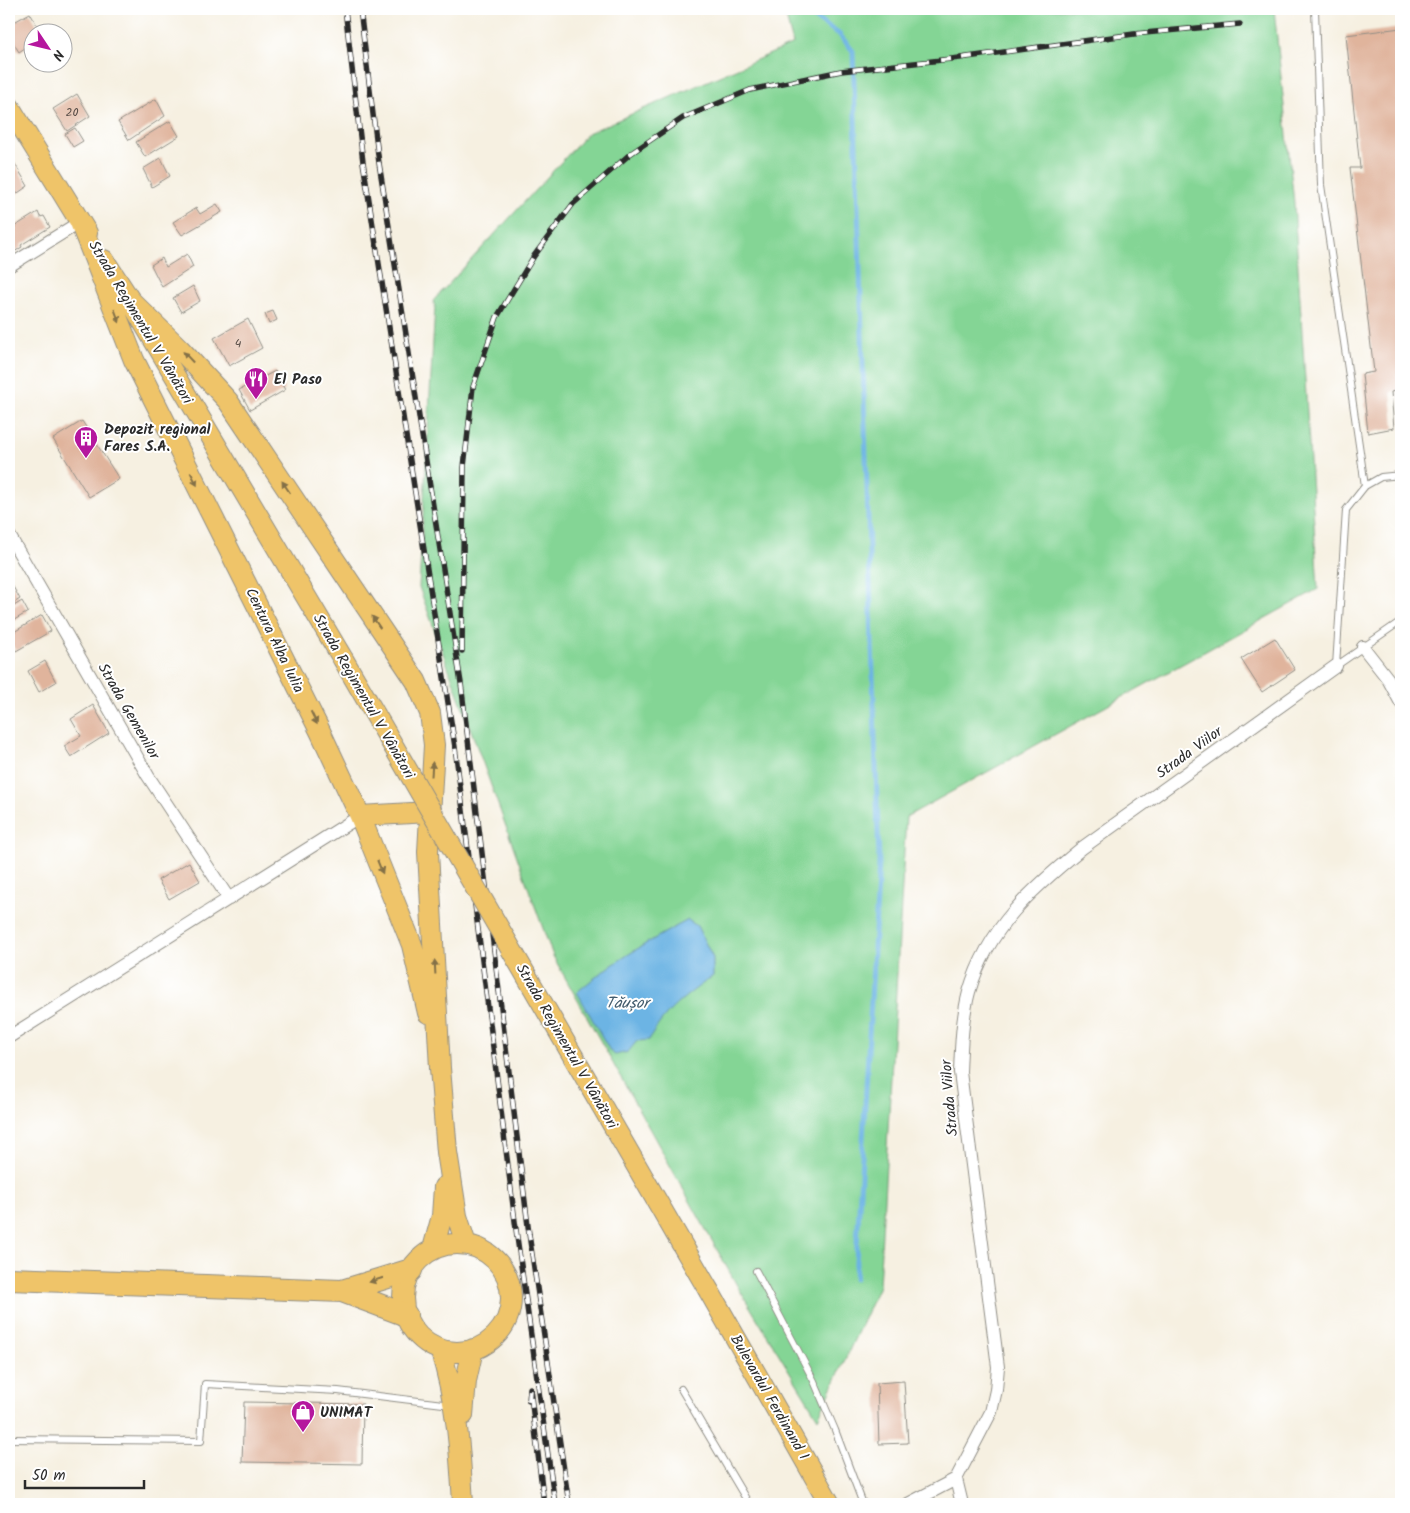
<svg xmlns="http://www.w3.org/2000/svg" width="1410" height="1513" font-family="Kalam,sans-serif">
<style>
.green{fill:#84d595;stroke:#588060}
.water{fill:#6cb4e4;stroke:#4c7088}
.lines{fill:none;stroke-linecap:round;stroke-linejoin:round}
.stream{stroke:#6cb4e4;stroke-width:5}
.building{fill:#e0b49c}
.lane-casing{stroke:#908e86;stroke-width:8}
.street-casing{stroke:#908e86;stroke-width:14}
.primary-casing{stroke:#908e86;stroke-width:22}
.highway-casing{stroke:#908e86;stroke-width:24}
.lane{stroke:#fff;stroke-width:6}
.street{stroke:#fff;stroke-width:12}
.primary{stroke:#efc469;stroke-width:20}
.highway{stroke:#efc469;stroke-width:22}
.rail-casing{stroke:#2b2b2b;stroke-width:5.5}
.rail{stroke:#fff;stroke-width:4;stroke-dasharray:11;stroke-linecap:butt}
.primary-bridge-casing{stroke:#908e86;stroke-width:22;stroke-linecap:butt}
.primary-bridge{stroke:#efc469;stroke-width:20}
.oneway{fill:#837047}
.labels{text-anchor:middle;stroke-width:4;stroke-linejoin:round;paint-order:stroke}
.number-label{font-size:12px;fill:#584d47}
.street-label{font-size:15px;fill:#2b2b2b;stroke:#fff}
.poi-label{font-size:15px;font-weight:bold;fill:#2b2b2b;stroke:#fff;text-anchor:start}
.water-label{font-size:16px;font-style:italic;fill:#425b6c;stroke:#fff}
</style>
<rect width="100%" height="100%" fill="#fff"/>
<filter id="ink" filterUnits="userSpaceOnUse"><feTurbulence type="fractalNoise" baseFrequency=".02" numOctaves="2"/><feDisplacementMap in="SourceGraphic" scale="10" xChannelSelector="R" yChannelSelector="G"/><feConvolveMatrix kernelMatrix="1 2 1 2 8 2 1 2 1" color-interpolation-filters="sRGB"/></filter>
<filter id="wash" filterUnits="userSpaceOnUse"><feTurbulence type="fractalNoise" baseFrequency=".0096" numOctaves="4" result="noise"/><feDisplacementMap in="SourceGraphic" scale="20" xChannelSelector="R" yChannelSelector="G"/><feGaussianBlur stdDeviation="1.12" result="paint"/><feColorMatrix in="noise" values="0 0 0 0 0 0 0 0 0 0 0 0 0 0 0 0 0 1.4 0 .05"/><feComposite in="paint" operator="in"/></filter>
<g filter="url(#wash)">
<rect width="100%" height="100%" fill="#f6f0e1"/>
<path class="green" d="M784,9H1274L1294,203L1318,589L906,817L879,1286L818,1418L739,1289L553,956L419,587L435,306L433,301L588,133L793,44Z"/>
<path class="water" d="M688,920L697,926L713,958V976C686,996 665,1010 649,1040L637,1041L628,1052L615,1055L610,1051L577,992C611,963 649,941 688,920Z"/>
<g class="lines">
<path class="stream" d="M801,9L839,34L853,51L879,862L855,1279"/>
</g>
<g id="blocks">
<path class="building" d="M30,13L41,32H32V43L19,52L9,36V25Z
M1401,28V403L1398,390L1391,392L1394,428L1368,433L1362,374L1374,372L1350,168H1360L1346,35Z
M77,94L90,116L67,131L53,109Z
M156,99L165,116L129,140L118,122Z
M170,121L179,136L145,157L136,142Z
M75,128L83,141L73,147L65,134Z
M161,158L170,176L152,187L143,169Z
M12,159L28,186L9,199V162Z
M217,204L222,212L182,235L173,222L196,208L200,214Z
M38,212L40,217L44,216L50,227L21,245L22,247L11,254L9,249L10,237L9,230Z
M187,254L193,267L162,287L151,265L162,258L166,267Z
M193,286L200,301L181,312L173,298Z
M273,311L277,320L269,324L265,314Z
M248,319L262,348L229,366L214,338Z
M275,371L285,390L250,410L239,390Z
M82,421L119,479L89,497L53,439Z
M12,585L20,599L9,606V587Z
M22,601L28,612L9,623V609Z
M42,615L51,631L16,651L9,640V635Z
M1275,638L1295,670L1262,692L1241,659Z
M45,661L56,682L39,692L28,671Z
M93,705L109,733L71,757L64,746L81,736L71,719Z
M189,862L200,881L169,899L158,880Z
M904,1381L908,1443L879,1444L877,1383Z
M244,1402L363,1404L362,1464L242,1462Z"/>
</g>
</g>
<g filter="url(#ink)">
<use href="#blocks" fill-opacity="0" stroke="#908e86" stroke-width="1"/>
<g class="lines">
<g class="lane-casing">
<path id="lane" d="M1315,9L1321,185L1365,486
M1336,666L1346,510L1365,486L1381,477L1401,475
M1336,666L1401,621
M756,1271L814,1381L835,1430L863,1504
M681,1389L749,1504
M9,1439L201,1441L205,1384L338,1391L451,1405"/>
</g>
<g class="street-casing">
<path id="street" d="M9,266L80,222
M9,535L148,776L229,899
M1363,647L1388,679L1401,703
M9,1037L360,816
M956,1479L962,1504
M908,1504L956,1479L991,1412L996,1390L998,1367L960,1072C961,1046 962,1018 969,992C988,927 1032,889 1082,848L1336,666"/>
</g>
<g class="primary-casing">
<path id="primary" d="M9,106L87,233
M80,222L134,360L320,731L360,816L412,945L428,1013
M104,260L130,300L343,659
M130,300L180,349L228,401L416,681L430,713L434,745L428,852L440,1068L447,1152L457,1216L466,1244
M360,816L429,812
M403 1298a54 54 0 1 1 108 0a54 54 0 1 1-108 0Z
M433,1249L442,1216L444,1187
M709,1291L830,1504
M440,1349C457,1402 460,1450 463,1504
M463,1415L466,1381L473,1349"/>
</g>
<g class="highway-casing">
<path id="highway" d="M9,1279L342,1291L411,1270
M342,1291L406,1315"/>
</g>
<use href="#lane" class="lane"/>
<use href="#street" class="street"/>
<use href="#primary" class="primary"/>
<use href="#highway" class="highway"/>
<g class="rail-casing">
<path id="rail" d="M345,9L363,162L455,747L517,1237L555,1504
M360,9L379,163L461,683L529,1234L569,1504
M462,651L464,467L473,387L497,317L534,256L573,204L630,154L683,118L750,90L841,71L960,58L1134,34L1240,24
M529,1401L530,1388L544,1504"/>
</g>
<use href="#rail" class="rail"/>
<g class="primary-bridge-casing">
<path id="primary-bridge" d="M343,659L709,1291"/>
</g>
<use href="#primary-bridge" class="primary-bridge"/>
</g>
<defs><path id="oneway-solid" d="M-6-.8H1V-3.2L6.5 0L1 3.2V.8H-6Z" transform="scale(1.25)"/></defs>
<g class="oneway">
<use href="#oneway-solid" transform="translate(117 316) rotate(69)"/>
<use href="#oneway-solid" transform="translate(188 357) rotate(-133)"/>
<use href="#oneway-solid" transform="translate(194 479) rotate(63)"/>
<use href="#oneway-solid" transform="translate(286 487) rotate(-124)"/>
<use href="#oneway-solid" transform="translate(376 622) rotate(-124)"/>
<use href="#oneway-solid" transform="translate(314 718) rotate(64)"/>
<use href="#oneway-solid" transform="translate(432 769) rotate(-86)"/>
<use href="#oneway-solid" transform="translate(380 867) rotate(68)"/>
<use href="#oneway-solid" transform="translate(435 967) rotate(-93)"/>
<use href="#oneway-solid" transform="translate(376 1280) rotate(163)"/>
</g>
</g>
<defs>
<g id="restaurant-pin" transform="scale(1.25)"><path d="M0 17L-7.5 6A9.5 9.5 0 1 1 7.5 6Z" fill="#b5179e" stroke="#fff"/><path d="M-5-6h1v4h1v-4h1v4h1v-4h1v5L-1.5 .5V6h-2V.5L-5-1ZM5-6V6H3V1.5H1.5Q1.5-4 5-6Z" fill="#fff"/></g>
<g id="building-pin" transform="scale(1.25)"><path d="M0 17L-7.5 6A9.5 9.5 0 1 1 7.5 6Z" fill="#b5179e" stroke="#fff"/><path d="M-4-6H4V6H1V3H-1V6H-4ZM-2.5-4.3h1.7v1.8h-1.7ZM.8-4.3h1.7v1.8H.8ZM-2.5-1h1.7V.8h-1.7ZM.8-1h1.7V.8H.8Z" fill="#fff"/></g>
<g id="shop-pin" transform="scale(1.25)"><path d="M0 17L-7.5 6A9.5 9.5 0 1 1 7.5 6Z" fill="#b5179e" stroke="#fff"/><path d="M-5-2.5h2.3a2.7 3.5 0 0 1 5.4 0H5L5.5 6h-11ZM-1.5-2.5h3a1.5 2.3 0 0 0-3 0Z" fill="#fff"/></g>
</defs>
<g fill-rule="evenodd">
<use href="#restaurant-pin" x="256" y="379"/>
<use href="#building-pin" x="86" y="438"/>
<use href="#shop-pin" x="303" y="1412"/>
</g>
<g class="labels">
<g class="number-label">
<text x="72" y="116">20</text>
<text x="238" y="347">4</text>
</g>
<g class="street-label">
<text transform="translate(141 322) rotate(59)" y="5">Strada Regimentul V Vânători</text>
<text transform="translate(275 640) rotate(64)" y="5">Centura Alba Iulia</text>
<text transform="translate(364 696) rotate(60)" y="5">Strada Regimentul V Vânători</text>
<text transform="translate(129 711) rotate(60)" y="5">Strada Gemenilor</text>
<text transform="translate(1189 752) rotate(-36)" y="5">Strada Viilor</text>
<text transform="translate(567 1046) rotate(60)" y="5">Strada Regimentul V Vânători</text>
<text transform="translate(949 1098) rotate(-95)" y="5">Strada Viilor</text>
<text transform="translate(770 1397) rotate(60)" y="5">Bulevardul Ferdinand I</text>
</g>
<g class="poi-label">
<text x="274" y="384">El Paso</text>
<text x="104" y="434">Depozit regional<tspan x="104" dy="17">Fares S.A.</tspan></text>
<text x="320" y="1417">UNIMAT</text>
</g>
<g class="water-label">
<text x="627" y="1008">Tăușor</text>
</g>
</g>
<rect width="1410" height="1513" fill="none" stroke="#fff" stroke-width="30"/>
<g transform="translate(48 48) rotate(125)"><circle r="24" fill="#ffffff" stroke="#aaaaaa"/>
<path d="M0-4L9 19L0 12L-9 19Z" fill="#b5179e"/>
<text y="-8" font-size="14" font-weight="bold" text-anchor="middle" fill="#2b2b2b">N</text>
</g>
<path d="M25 1480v8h119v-8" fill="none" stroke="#2b2b2b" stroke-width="2.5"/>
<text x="32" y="1480" font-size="15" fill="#2b2b2b" stroke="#ffffff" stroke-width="4" paint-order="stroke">50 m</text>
</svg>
